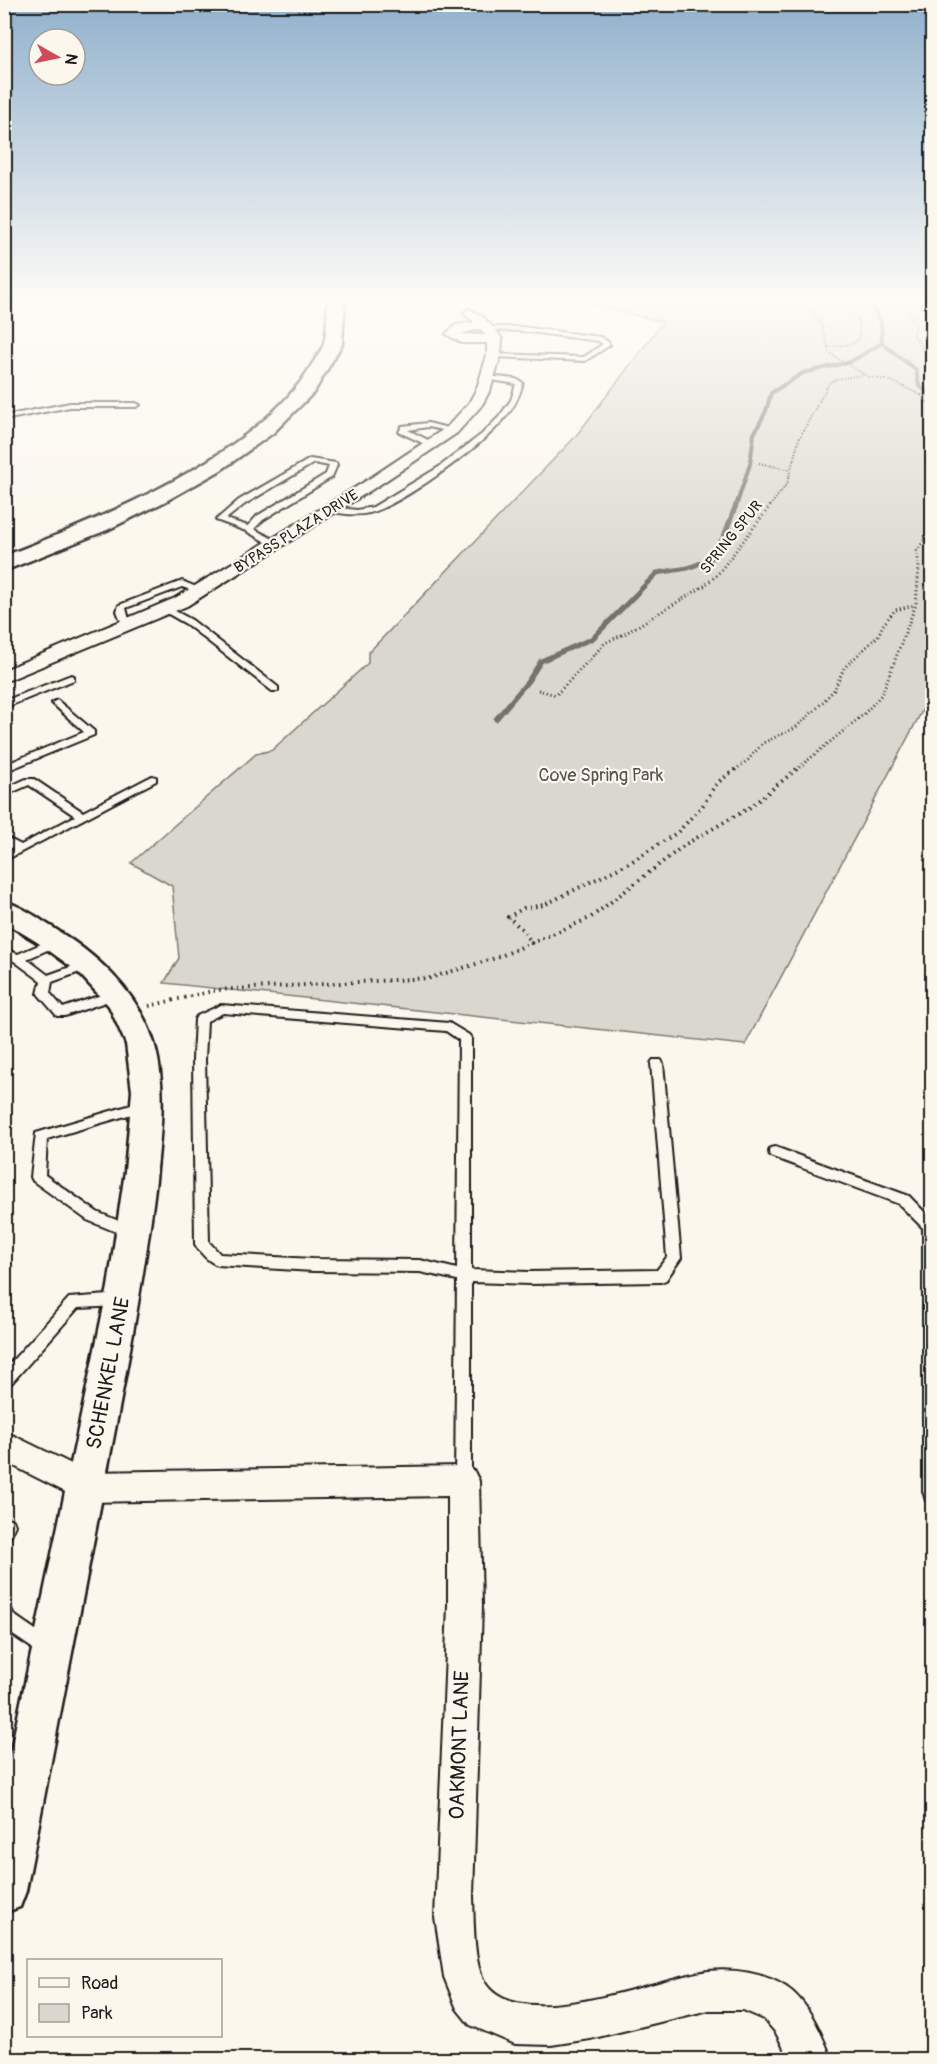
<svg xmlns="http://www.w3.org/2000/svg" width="937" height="2064" font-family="Pangolin,sans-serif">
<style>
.green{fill:#dad7ce;stroke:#7b7a75;stroke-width:1.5}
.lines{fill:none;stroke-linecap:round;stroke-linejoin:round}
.stream-far1{stroke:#74726e;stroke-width:4}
.stream{stroke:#74726e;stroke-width:5}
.service-casing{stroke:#1c1c1c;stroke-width:4}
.minor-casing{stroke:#1c1c1c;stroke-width:4}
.tertiary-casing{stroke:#1c1c1c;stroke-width:5}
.trunk-casing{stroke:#1c1c1c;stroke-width:5}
.path-far2{stroke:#1c1c1c;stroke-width:2;stroke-dasharray:1 2;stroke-linecap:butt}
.path-far1{stroke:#1c1c1c;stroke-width:3;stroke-dasharray:1 3;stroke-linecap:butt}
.path{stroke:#1c1c1c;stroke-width:4;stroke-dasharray:1.5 4.5;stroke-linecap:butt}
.service{fill:#fbf7ec;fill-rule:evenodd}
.minor{fill:#fbf7ec;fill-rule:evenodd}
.tertiary{fill:#fbf7ec;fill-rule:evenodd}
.trunk{fill:#fbf7ec;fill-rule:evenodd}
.labels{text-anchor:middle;stroke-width:4.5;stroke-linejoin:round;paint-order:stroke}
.far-street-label{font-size:15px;fill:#1c1c1c;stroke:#fbf7ec}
.park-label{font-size:18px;fill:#555451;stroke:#fbf7ec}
.near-street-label{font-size:21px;fill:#1c1c1c;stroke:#fbf7ec}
</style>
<rect width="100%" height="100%" fill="#fbf7ec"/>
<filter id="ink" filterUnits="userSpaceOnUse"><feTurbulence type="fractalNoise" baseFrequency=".0167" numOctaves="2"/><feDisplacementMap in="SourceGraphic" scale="12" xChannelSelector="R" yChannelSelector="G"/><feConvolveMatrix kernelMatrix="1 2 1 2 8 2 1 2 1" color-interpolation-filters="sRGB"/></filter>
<g filter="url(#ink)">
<path class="green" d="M562,297H932V692L745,1045L164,983L179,958L172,886L131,863L256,754L272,750L368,663V653L576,436L663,322Z"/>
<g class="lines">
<path class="stream-far1" d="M866,297L881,322L882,343L916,370L919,385L932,397
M736,506L750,464L754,434L766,411L771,393L803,373L850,362L882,343"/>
<path class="stream" d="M496,719L528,681L541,661L593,638L657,573L688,568L711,559L724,536L736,505"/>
<g class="service-casing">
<path id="service" d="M488,327H522L600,337L607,341L610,345L585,361L494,357L491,355L492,354L584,357L603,344L598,341L522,331L486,330L485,329Z
M487,376L516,379L523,383C519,397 514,408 504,419C483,445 400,506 369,513C356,516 342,514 328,511V507H331L357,510L373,507L439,467L482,434L499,417L511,400L516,384L485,379V377Z
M70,403H136L140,405L136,407H70L4,420V416Z
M428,423L456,430L452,432L428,427L408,430L434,443V447H431L399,432L402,426Z
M310,459L336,463L337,465L332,477L263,520L254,529L279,542V546H273L246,531L216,520L239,500ZM314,463L329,466L326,474L257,516L248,526L226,519L245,504Z
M182,581L206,591L202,594L182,587L126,608L131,627L124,629L117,611L119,605Z
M166,606L192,620L278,687V691H272L186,624L163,611V607Z
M71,675L74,676V680L4,708V701Z
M57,700L94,731V735L4,772V765L84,732L54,705L52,703Z
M152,776L156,777V781L4,861V853L13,849L4,844V836L21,845L75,816L29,785L4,796V789L26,779H34L83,812Z
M57,937L63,941L61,944L27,959L48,975L87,961L93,965L91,968L52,982L50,993L63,1008L113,991L119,995L117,998L65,1016H57L38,994L41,981L14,961L4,957V949L18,954Z
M221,1005L449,1023L469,1035L471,1038V1270L529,1272L657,1270L667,1257L651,1063L653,1060H661L663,1063L681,1258L666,1280L661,1282L529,1284L471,1282V1481L469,1486L463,1488L457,1486L455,1481L457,1280L420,1272L313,1271L217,1265C209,1262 199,1252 195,1244L193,1059L195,1019L197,1016ZM223,1013L446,1031L459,1040L457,1269L420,1260L313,1259L220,1254L209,1242L205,1059L207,1021Z
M145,1101L149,1103L151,1106L149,1109L47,1139L45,1175L97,1212L136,1228L138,1232L136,1236L131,1238L87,1220L33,1181L31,1177L36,1133Z
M775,1147L909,1196L932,1220V1503L926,1501L923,1491V1228L899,1204L770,1156L769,1152L770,1148Z
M121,1294L126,1296L128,1300L126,1304L121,1306L78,1308L9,1386L4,1387V1370L69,1298Z
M4,1517L13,1520L15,1525L10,1538L4,1540Z
M4,1605L10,1607L14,1615L53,1642L55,1648L53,1654L47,1656L41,1654L4,1629Z"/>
</g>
<g class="minor-casing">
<path id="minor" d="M469,309L482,316L498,333L502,339L501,355L491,388L482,405L457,433L379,485L187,606L4,682V670L175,598L369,479L447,427L469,403L477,388L487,355V343H462L446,334L456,325L474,322L463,313ZM480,329L485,335L461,334Z
M4,1431L88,1472L463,1466L474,1471L479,1481L482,1605L473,1896C474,1920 473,1960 484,1981C516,2038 657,1978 708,1971C734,1968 764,1973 786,1987C809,2002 822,2035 832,2060H790L776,2033L764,2019L743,2010H709L590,2039L551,2045L515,2044L470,2025L457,2009L444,1977L435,1917L448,1605V1496L85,1502L4,1461Z"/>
</g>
<g class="tertiary-casing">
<path id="tertiary" d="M4,901C20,906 34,915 47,924C95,953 139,991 155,1046C167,1089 160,1136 156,1180C146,1264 131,1347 115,1430C85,1584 56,1737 26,1891L20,1907L4,1913V1783L108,1287L125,1171L132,1091L126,1044L109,1006L77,971L37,942L4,922Z"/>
</g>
<g class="trunk-casing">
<path id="trunk" d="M328,297H345L342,344L314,392L273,433L221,470L164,502L107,530L4,571V556C98,520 259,455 311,366C315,359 322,351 324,343C328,329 327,312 328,297Z"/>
</g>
<path class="path-far2" d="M800,297L822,325L829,352L838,359L869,377L891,381L921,395L932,394
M901,297L916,326L913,334L932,362
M828,347L852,344L859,339V323L848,297
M921,395L932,408
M759,463L791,470
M770,506L787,484L799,439L829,383L837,379L864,375"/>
<path class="path-far1" d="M538,690L556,695L605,643L626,633L704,586L717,575L771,505
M735,770L748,760L763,743L795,728L817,708L834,690L844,668L878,636L883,625L895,610L915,605
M796,770L864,714L882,694L916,604L919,566L917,551L925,539L932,536"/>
<path class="path" d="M532,944L523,930L508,917L524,908L544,905L631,862L678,832L703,805L717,783L737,768
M149,1006L217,990L430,978L496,958L590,918L686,844L749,808L798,768"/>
<use href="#service" class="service"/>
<use href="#minor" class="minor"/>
<use href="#tertiary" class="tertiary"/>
<use href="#trunk" class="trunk"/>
</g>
</g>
<linearGradient id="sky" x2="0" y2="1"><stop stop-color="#91b1cd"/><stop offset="0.51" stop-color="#fdfbf6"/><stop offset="1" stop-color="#fdfbf6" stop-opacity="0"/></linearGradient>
<rect width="937" height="586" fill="url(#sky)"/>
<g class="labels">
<g class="far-street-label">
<text transform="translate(296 531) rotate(-32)" y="5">BYPASS PLAZA DRIVE</text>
<text transform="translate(731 537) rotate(-51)" y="5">SPRING SPUR</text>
</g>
<g class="park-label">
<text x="601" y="781">Cove Spring Park</text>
</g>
<g class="near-street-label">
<text transform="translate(108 1373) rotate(-79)" y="7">SCHENKEL LANE</text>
<text transform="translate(459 1745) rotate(-88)" y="7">OAKMONT LANE</text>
</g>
</g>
<rect width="937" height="2064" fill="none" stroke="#fbf7ec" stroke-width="24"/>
<rect x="12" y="12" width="913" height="2040" fill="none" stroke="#1c1c1c" stroke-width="2" filter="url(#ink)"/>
<rect x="27" y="1959" width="195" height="78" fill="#fbf7ec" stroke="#a29f99" stroke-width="1.5"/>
<rect x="39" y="1978" width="30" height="9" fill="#fbf7ec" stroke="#a29f99" stroke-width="1.5"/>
<text x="81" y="1989" font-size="18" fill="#1c1c1c">Road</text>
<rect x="39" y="2004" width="30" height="18" fill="#dad7ce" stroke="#a29f99" stroke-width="1.5"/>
<text x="81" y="2019" font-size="18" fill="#1c1c1c">Park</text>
<g transform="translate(57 57) rotate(99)"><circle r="28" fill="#fbf7ec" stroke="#a29f99" stroke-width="1.5"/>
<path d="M0-4.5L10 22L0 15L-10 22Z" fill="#d1495b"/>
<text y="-9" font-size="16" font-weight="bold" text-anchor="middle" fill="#1c1c1c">N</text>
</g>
</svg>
